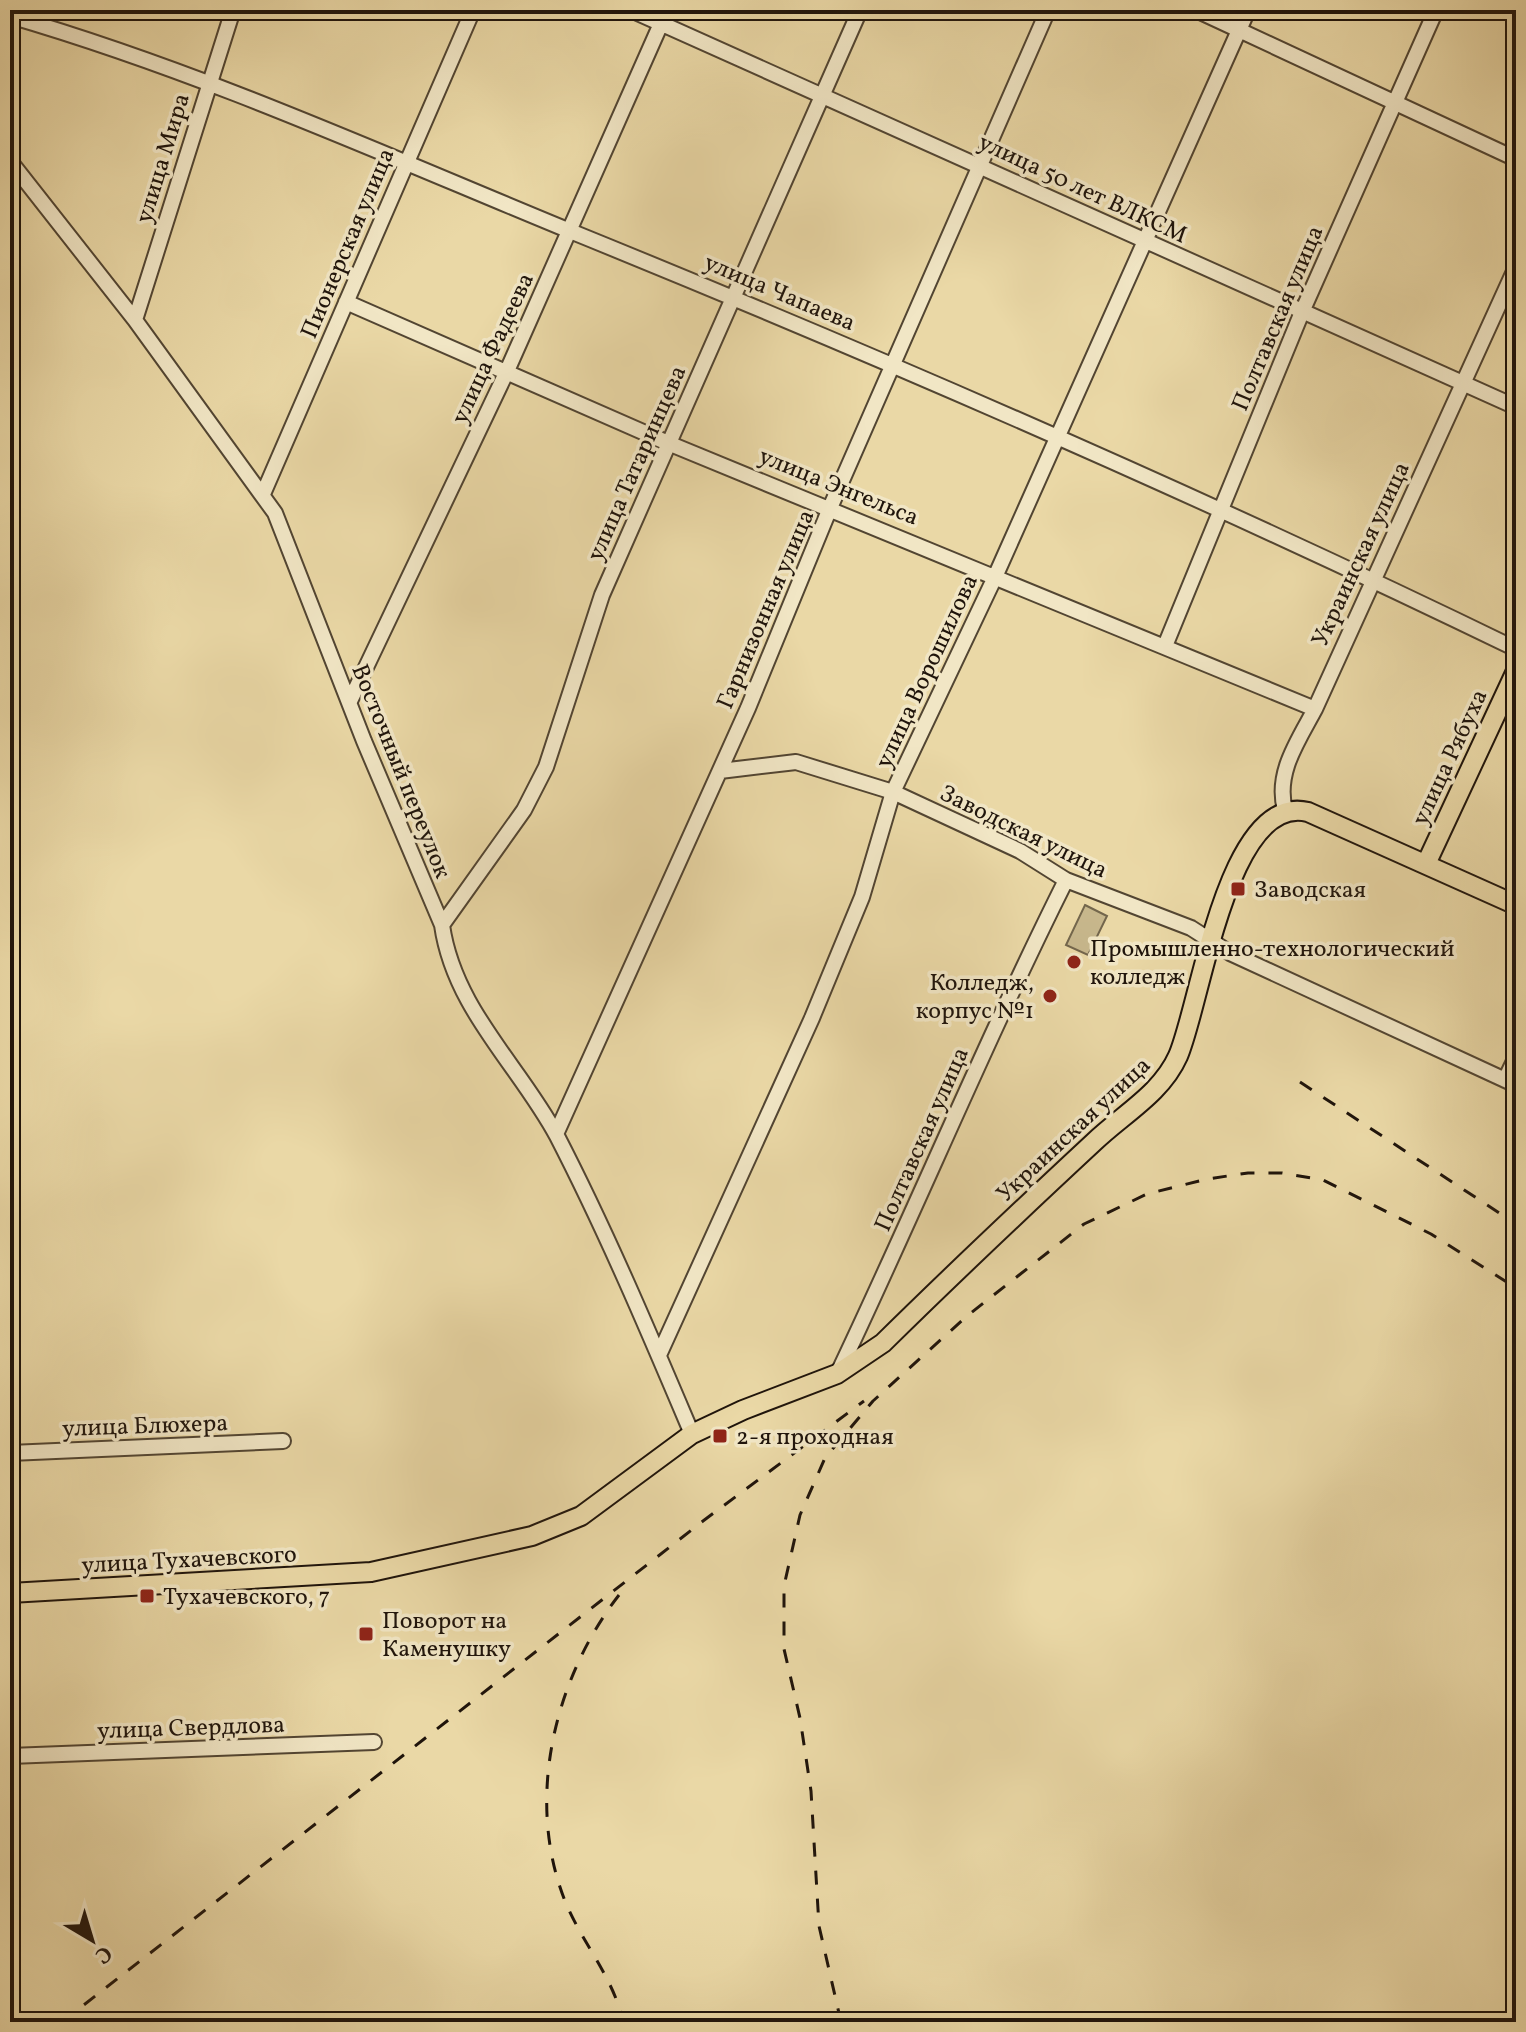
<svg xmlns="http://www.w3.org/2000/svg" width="1526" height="2032" font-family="Vollkorn,serif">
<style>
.green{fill:#c7b78c;stroke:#73664c;stroke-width:2}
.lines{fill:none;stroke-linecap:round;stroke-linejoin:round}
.minor-casing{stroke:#524532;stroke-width:18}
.major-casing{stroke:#1f140b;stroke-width:22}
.minor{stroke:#f1e6c5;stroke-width:14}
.major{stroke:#ead8a6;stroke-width:18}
.rail{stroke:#1f140b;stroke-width:3;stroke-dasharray:14 14;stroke-linecap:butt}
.poi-dot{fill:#8f2418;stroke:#f1e6c5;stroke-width:3}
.labels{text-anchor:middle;stroke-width:7;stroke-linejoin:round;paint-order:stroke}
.street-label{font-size:24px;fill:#1f140b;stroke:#f1e6c5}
.poi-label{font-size:24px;fill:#1f140b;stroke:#f1e6c5;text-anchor:start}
</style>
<rect width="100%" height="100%" fill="#ead8a6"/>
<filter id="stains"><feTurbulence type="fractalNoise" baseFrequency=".0025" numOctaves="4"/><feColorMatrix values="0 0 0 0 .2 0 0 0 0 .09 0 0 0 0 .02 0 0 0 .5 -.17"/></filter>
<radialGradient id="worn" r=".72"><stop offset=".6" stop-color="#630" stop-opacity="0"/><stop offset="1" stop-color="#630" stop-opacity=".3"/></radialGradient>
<path class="green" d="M1085,905L1107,916L1088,955L1066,945Z"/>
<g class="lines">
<g class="minor-casing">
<path id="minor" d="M631,10L1516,407
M1196,10L1516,159
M10,16C202,72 385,155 570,231C890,361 1205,498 1516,649
M10,161L135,320L275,513L364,741L442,925C454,1009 519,1065 557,1136C607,1233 650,1335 692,1434
M346,302L668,443L1315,709
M135,320L233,10
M263,494L473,10
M1165,646L1302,312L1436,10
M350,701L507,371L667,10
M720,771L796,762L893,792L1020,851L1066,880L1191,928L1230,953L1516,1085
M1285,810C1275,773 1298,741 1315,709L1516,267
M442,925L524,810L546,767L602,595L860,10
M1505,1080L1516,1057
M556,1134L748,708L830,508L1048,10
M659,1355L812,1018L862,897L893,792L995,577L1248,10
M838,1373C916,1209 985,1042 1066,880
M10,1453L283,1441
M10,1756L374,1742"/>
</g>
<g class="major-casing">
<path id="major" d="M1426,864L1516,671
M10,1593L371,1572L532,1536L581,1516L692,1434L743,1410L837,1374L883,1343C952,1275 1023,1208 1094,1142C1123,1114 1161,1094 1178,1056C1201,1004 1227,792 1308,812L1516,905"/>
</g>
<use href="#minor" class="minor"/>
<use href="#major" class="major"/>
<path class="rail" d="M1300,1082L1516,1224
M619,1595C554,1679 525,1800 565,1901C582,1943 614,1978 623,2022
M62,2022L703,1521L864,1401
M841,2022L819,1926L811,1791L800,1718L784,1649V1586L800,1515L825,1458L873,1401L967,1316L1084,1224L1147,1194L1207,1179L1248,1173H1282L1323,1180L1431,1234L1516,1288"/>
</g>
<g class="poi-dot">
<rect x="1230" y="881" width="16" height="16" rx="4"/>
<circle cx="1074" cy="962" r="8"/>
<circle cx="1050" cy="996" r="8"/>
<rect x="712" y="1428" width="16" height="16" rx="4"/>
<rect x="139" y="1588" width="16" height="16" rx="4"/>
<rect x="358" y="1626" width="16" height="16" rx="4"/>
</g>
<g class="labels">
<g class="street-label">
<text transform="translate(162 158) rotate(-73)" y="8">улица Мира</text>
<text transform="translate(1083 188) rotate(25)" y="8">улица 50 лет ВЛКСМ</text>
<text transform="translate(347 243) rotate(-67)" y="8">Пионерская улица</text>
<text transform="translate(780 292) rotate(23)" y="8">улица Чапаева</text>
<text transform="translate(1277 318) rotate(-67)" y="8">Полтавская улица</text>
<text transform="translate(492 348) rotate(-65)" y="8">улица Фадеева</text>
<text transform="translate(636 463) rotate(-66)" y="8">улица Татаринцева</text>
<text transform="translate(839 486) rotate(22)" y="8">улица Энгельса</text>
<text transform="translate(1360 554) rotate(-65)" y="8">Украинская улица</text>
<text transform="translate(765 609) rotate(-67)" y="8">Гарнизонная улица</text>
<text transform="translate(926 671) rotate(-65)" y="8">улица Ворошилова</text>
<text transform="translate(1449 757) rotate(-65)" y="8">улица Рябуха</text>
<text transform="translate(402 771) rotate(68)" y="8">Восточный переулок</text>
<text transform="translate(1024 831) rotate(26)" y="8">Заводская улица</text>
<text transform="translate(1073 1129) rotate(-43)" y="8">Украинская улица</text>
<text transform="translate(921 1139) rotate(-66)" y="8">Полтавская улица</text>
<text transform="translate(145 1425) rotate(-2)" y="8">улица Блюхера</text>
<text transform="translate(189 1559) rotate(-3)" y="8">улица Тухачевского</text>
<text transform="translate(191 1727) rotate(-2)" y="8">улица Свердлова</text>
</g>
<g class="poi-label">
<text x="1254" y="897">Заводская</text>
<text x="1090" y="956">Промышленно-технологический<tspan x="1090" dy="28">колледж</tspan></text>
<text x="1034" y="990" text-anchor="end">Колледж,<tspan x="1034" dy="28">корпус №1</tspan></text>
<text x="736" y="1444">2-я проходная</text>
<text x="163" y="1604">Тухачевского, 7</text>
<text x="382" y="1628">Поворот на<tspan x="382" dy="28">Каменушку</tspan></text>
</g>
</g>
<rect width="1526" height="2032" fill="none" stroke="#ead8a6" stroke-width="40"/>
<rect x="12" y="12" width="1502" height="2008" fill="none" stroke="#1f140b" stroke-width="4"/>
<rect x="20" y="20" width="1486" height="1992" fill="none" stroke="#1f140b" stroke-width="2"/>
<g transform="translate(92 1940) rotate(142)" stroke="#f1e6c5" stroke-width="6" paint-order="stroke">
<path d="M0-6L14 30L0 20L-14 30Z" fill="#1f140b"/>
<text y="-12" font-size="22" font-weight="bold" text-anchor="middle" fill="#1f140b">С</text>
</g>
<rect width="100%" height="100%" filter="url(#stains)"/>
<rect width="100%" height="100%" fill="url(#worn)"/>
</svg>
